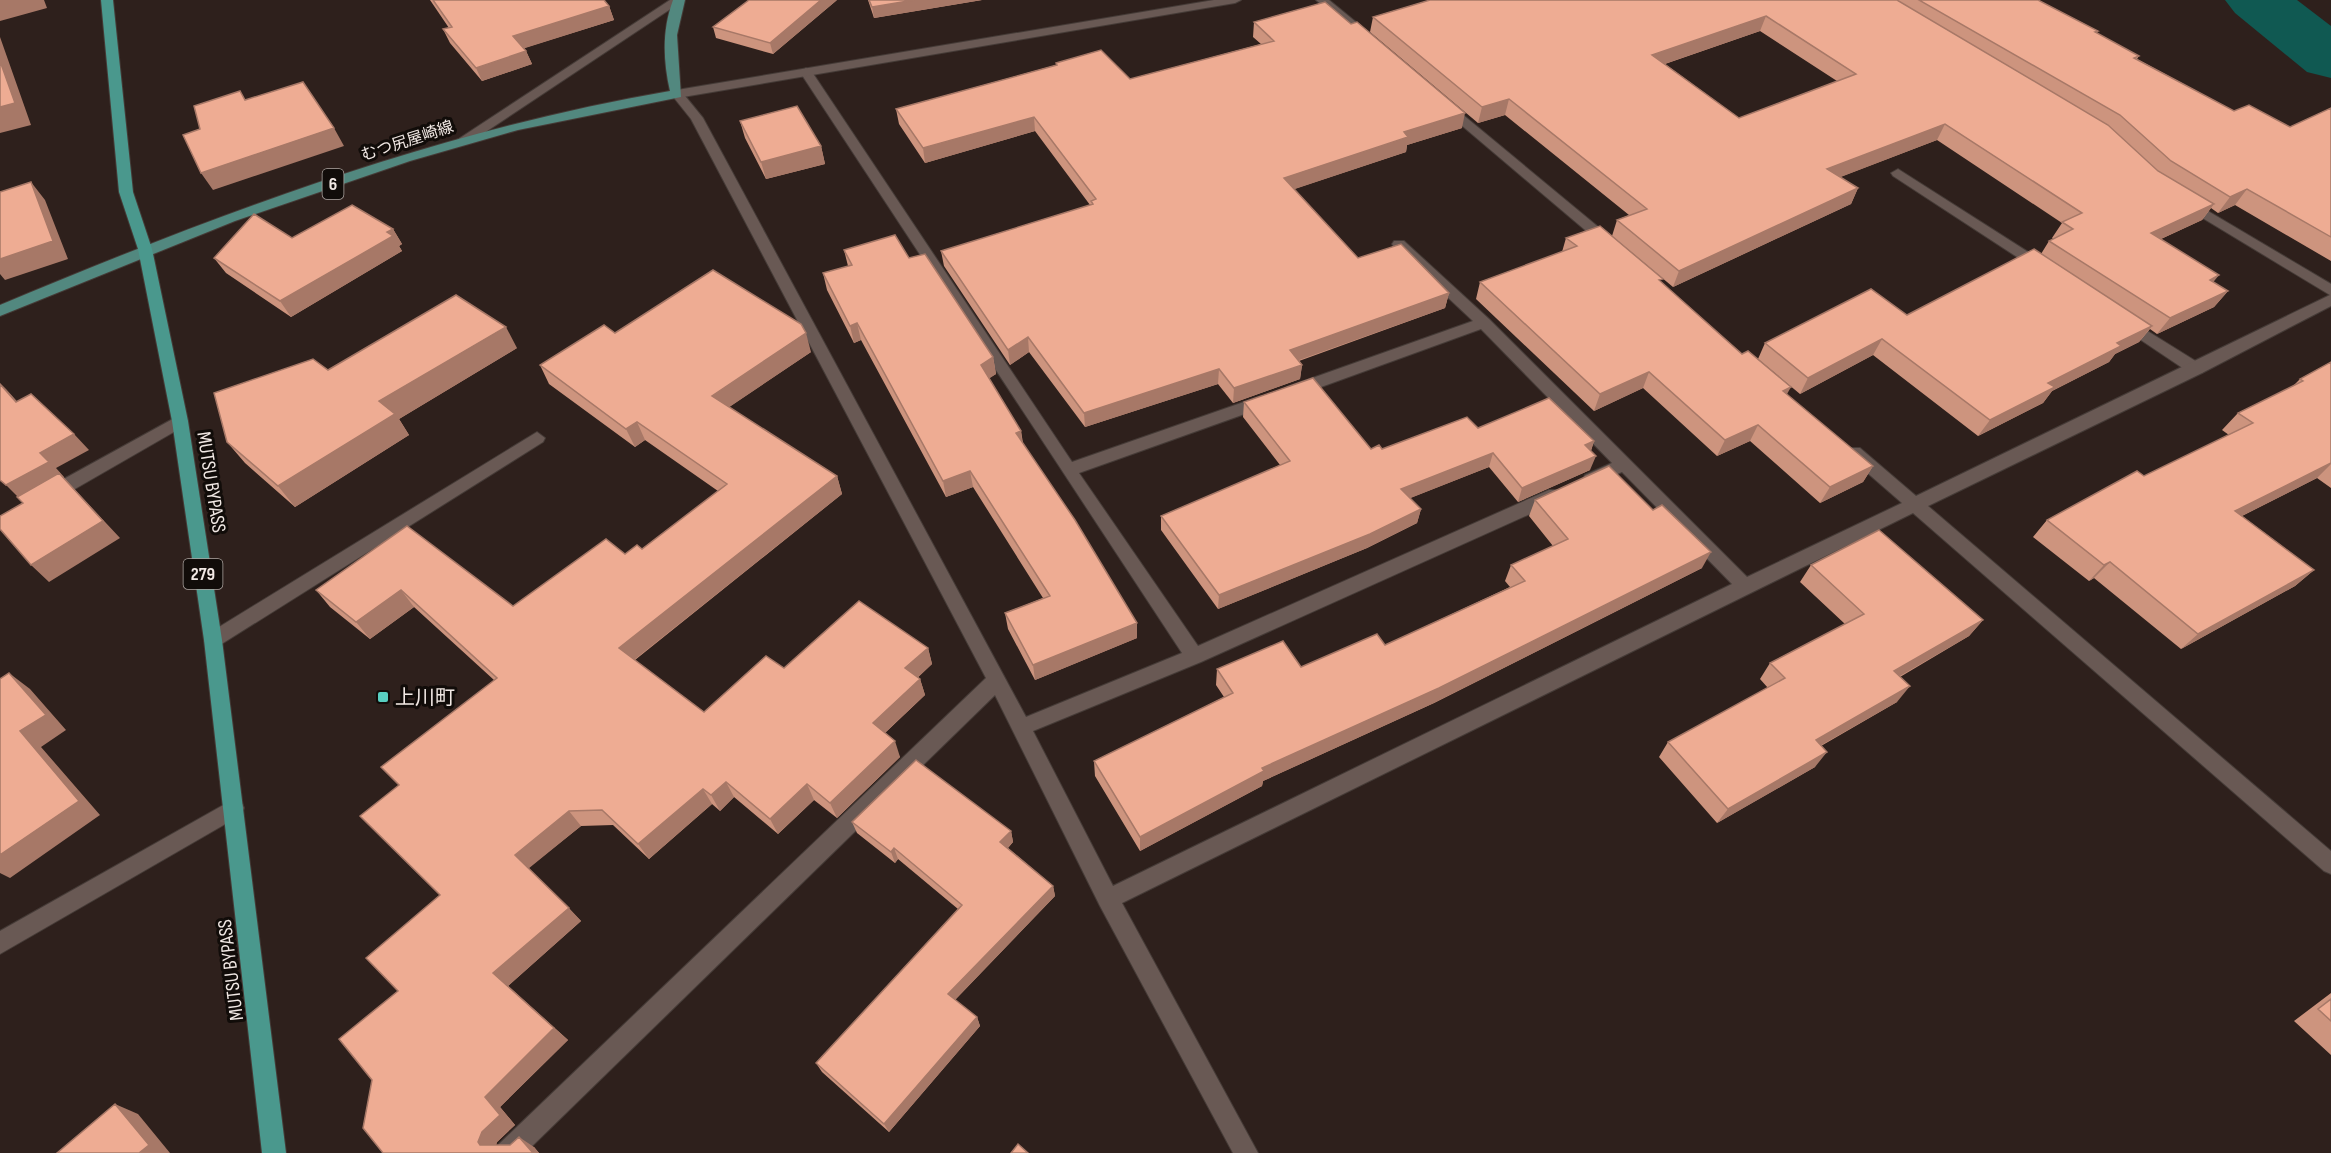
<svg xmlns="http://www.w3.org/2000/svg" width="2331" height="1153" font-family="'Sofia Sans Condensed','Noto Sans JP',sans-serif">
<style>
.lines{fill:none;stroke-linecap:round;stroke-linejoin:round}
.river{fill:#105952;fill-rule:evenodd}
.service-casing{stroke:#453b37;stroke-width:2}
.minor-casing{stroke:#453b37;stroke-width:2}
.tertiary-casing{stroke:#453b37;stroke-width:2}
.primary-casing{stroke:#453b37;stroke-width:2}
.trunk-casing{stroke:#453b37;stroke-width:2}
.service{fill:#695954;fill-rule:evenodd}
.minor{fill:#695954;fill-rule:evenodd}
.tertiary{fill:#695954;fill-rule:evenodd}
.primary{fill:#52887f;fill-rule:evenodd}
.trunk{fill:#4a988d;fill-rule:evenodd}
.wall{fill:#cd947e;fill-rule:evenodd}
.shaded-wall{fill:#a77867}
.building{fill:#eeac93;stroke:#a77867;stroke-width:1.5;fill-rule:evenodd}
.poi-dot{fill:#58cec0;stroke:#110c09;stroke-width:2}
.labels{text-anchor:middle;stroke-width:6;stroke-linejoin:round;paint-order:stroke}
.far-street-label{font-size:16px;fill:#f1e8e4;stroke:#110c09}
.shield{fill:#110c09;stroke:#aea6a2;stroke-width:1.5}
.shield-label{font-size:18px;font-weight:bold;fill:#f1e8e4}
.street-label{font-size:20px;fill:#f1e8e4;stroke:#110c09}
.poi-label{font-size:20px;fill:#f1e8e4;stroke:#110c09;text-anchor:start}
</style>
<rect width="100%" height="100%" fill="#2e201c"/>
<g class="lines">
<path class="river" d="M2225,0H2297L2331,26V78L2307,72L2235,13Z"/>
<g class="service-casing">
<path id="service" d="M1898,169L2047,264L2049,267L2047,270H2037L1893,176L1891,173Z
M2125,317L2202,365L2204,369L2202,373H2190L2120,326L2117,322L2120,318Z
M537,432L545,438L543,442L220,645L213,648L206,645L204,640L206,635Z"/>
</g>
<g class="minor-casing">
<path id="minor" d="M670,0H684L469,143H459L457,140Z
M1316,0H1329L1373,36V42H1365Z
M806,68L812,72L1072,462L1261,396H1273L1275,400L1273,404L1079,473L1198,646L1549,490H1561L1564,495L1561,500L1201,662L1033,731L1113,886L1732,584L1622,472L1591,485L1585,483L1583,479L1585,475L1612,463L1481,329L1299,395H1287L1285,391L1287,387L1473,321L1394,247L1392,244L1394,241H1404L1489,319L1747,577L1902,503L1848,456L1846,452L1848,448H1860L1916,496L2330,295L2181,205V199L2186,198L2331,284V306L2202,373L1928,506L2331,851V874L2324,871L1913,513L1122,903L1258,1153H1233L1100,906L995,695L525,1153H496L499,1144L986,678L691,119L671,94L673,91H681L703,118L1026,717L1182,653L800,72Z
M1445,100L1614,240V246H1604L1440,107V101Z
M180,415L188,421L186,425L54,501H42L39,496L42,491Z
M234,799L241,801L244,808L241,815L0,954V931Z"/>
</g>
<g class="tertiary-casing">
<path id="tertiary" d="M1214,0H1241L1235,3L677,98L671,94L677,90Z"/>
</g>
<g class="primary-casing">
<path id="primary" d="M673,0H685L677,35L681,97L518,130L410,161L235,221L0,316V305C217,214 437,131 670,91C663,60 662,30 673,0Z"/>
</g>
<g class="trunk-casing">
<path id="trunk" d="M101,0H113L133,192L152,249L188,421L222,640L286,1153H262L204,640L172,421L138,249L119,192Z"/>
</g>
<use href="#service" class="service"/>
<use href="#minor" class="minor"/>
<use href="#tertiary" class="tertiary"/>
<use href="#primary" class="primary"/>
<use href="#trunk" class="trunk"/>
</g>
<path class="wall" d="M430,0H604L609,6L614,20L524,48L526,51L532,64L482,81L450,43L443,29L449,28Z
M837,0L773,54L716,38L713,27Z
M868,0H982L874,18Z
M1430,0H2038L2098,31L2097,33L2139,56L2137,59L2234,111L2290,127L2331,108V261L2235,205L2218,213L2211,208L2202,220L2161,239L2213,282L2228,291L2214,307L2157,334L2150,329L2139,342L2115,354L2109,362L2052,391L2043,403L1978,436L1873,355L1800,394L1758,359L1765,343L1907,315L2041,254L2049,241L2053,239L2052,238L2062,223L1937,140L1840,177L1858,188L1851,204L1673,287L1612,236L1617,220L1629,215L1505,115L1478,123L1370,32L1373,17ZM1760,31L1837,81L1739,118L1665,64Z
M1254,22L1462,128L1407,145L1406,152L1294,189L1358,258L1449,293L1445,308L1299,361L1302,365L1300,379L1233,403L1218,384L1085,427L1029,352L1010,365L944,266L941,251L1090,205L1035,131L925,163L899,124L896,109L1056,65V63L1130,79L1261,44L1253,37Z
M740,121L821,146L825,164L766,179L745,138Z
M393,229L402,244L399,246L402,251L291,317L226,273L214,258L292,238Z
M1566,238L1661,282L1787,395L1873,466L1863,482L1820,503L1750,441L1717,456L1643,388L1594,411L1476,299L1480,282L1562,252Z
M844,250L909,258L993,357L996,374L989,378L1021,431L1023,443L1137,623V638L1035,680L1008,629L1005,613L1043,598L973,487L946,497L861,340L854,343L827,290L823,273L848,266Z
M615,333L811,352L729,407L837,476L842,494L635,660L704,712L784,668L928,648L932,664L918,677L920,679L925,695L885,733L900,757L837,818L814,800L778,834L734,797L720,811L712,804L649,859L613,825L581,826L528,868L581,921L508,986L568,1040L500,1107L515,1125L497,1142L496,1145L534,1147L539,1153H383L398,991L440,895L399,786L494,680L414,607L370,639L330,607L316,590L407,526L513,606L625,554L642,549L718,491L645,440L635,447L549,384L540,365Z
M517,348L399,419L409,435L295,507L245,463L227,442L328,370Z
M2331,362V488L2317,478L2242,516L2314,570L2295,586L2181,649L2094,578L2089,581L2033,537L2047,520L2144,476L2229,435L2222,430L2238,413L2293,386L2300,379Z
M1244,402L1371,449H1382L1478,428L1594,441L1591,451L1590,470L1518,502L1489,467L1410,498L1421,509L1417,523L1367,548L1218,609L1161,530V516L1280,465L1243,417Z
M1535,500L1702,568L1434,703L1263,781L1262,786L1140,851L1095,776L1094,761L1224,697L1216,685L1217,669L1301,667L1385,645L1510,587L1505,581L1511,565L1553,546L1529,516Z
M1811,565L1983,620L1969,636L1900,677L1897,702L1821,746L1815,767L1717,823L1659,757L1668,742L1768,688L1760,679L1770,663L1845,624L1800,582Z
M852,822L1011,831L1013,842L1008,848L1053,886L1055,896L955,1000L977,1017L980,1026L889,1132L822,1072L816,1063L958,909L898,859L895,863L857,833Z
M2331,993V1055L2294,1021Z"/>
<path class="shaded-wall" d="M0,0H44L47,8L0,21Z
M821,0H837L773,54L770,43Z
M914,0H982L874,18L872,7Z
M609,6L614,20L519,50L513,36Z
M1766,16L1760,31L1647,70L1652,55Z
M0,37L31,125L0,133Z
M526,51L532,64L482,81L476,68Z
M1509,99L1505,115L1478,123L1482,107Z
M1465,113L1462,128L1407,145L1406,152L1283,193L1284,178L1404,132Z
M1034,117L1035,131L925,163L923,148Z
M1945,124L1937,140L1820,185L1827,169Z
M334,128L344,146L213,190L201,173Z
M821,146L825,164L766,179L761,162Z
M31,182L45,200L68,259L5,280L0,274V259Z
M1858,188L1851,204L1673,287L1679,271Z
M2247,189L2235,205L2218,213L2230,197Z
M2214,204L2202,220L2139,249L2151,233Z
M393,229L402,244L399,246L402,251L291,317L280,301Z
M2219,275L2206,291L2210,280Z
M2228,291L2214,307L2157,334L2170,318Z
M1449,293L1445,308L1288,364L1290,350Z
M857,323L861,340L854,343L850,326Z
M2152,326L2139,342L2115,354L2109,362L2052,391L2043,403L1978,436L1990,420L2048,383L2117,343Z
M506,327L517,348L399,419L409,435L295,507L278,486L379,401Z
M806,333L811,352L719,414L712,396Z
M1028,337L1029,352L1010,365L1008,350Z
M1882,339L1873,355L1800,394L1808,378Z
M993,357L996,374L984,382L981,365Z
M1302,365L1300,379L1233,403L1234,388Z
M1219,369L1218,384L1085,427L1084,413Z
M1649,372L1643,388L1594,411L1600,394Z
M0,383L6,389L32,418L16,402Z
M1791,387L1782,403L1783,391Z
M637,422L645,440L635,447L626,429Z
M1758,425L1750,441L1717,456L1725,440Z
M1021,431L1023,448L1016,433Z
M74,434L89,450L56,468L64,477V478L120,538L49,582L31,565L103,521L22,501L6,485L40,453Z
M1594,441L1589,456L1585,445Z
M1493,453L1489,467L1398,503L1401,489Z
M1596,456L1590,470L1518,502L1522,488Z
M2331,463V464L2317,478L2218,528L2235,511Z
M1873,466L1863,482L1820,503L1830,487Z
M970,471L973,487L946,497L943,481Z
M837,476L842,494L629,664L619,648Z
M1421,509L1417,523L1367,548L1218,609L1219,595Z
M1711,552L1702,568L1434,703L1263,781L1262,786L1140,851V837L1262,768Z
M2110,562L2094,578L2089,581L2104,565Z
M2314,570L2295,586L2181,649L2198,634Z
M401,590L414,607L370,639L356,622Z
M1983,620L1969,636L1881,687L1894,671Z
M1137,623V638L1035,680L1033,665Z
M928,648L932,664L910,685L905,668Z
M9,673L30,689L66,730L41,747L100,815L10,878L0,873V855L20,731Z
M920,679L925,695L878,739L873,723Z
M1910,686L1897,702L1804,755L1816,740Z
M895,741L900,757L837,818L830,803Z
M1827,752L1815,767L1717,823L1728,809Z
M726,782L734,797L720,811L711,795Z
M807,784L814,800L778,834L770,819Z
M703,789L712,804L649,859L638,844Z
M569,811L581,826L528,869L515,855Z
M1011,831L1013,842L1003,853L1000,842Z
M894,848L898,859L895,863L891,852Z
M1053,886L1055,896L952,1003L948,994Z
M569,908L581,921L508,986L568,1040L500,1107L515,1125L497,1142L494,1152L480,1145L478,1142L485,1097L493,973Z
M977,1017L980,1026L889,1132L884,1124Z
M115,1104L138,1114L170,1153H139Z
M519,1137L534,1147L539,1153H533Z"/>
<path class="building" d="M433,0H604L609,6L513,36L526,51L476,68L443,29L452,27Z
M749,0H821L770,43L713,27Z
M869,0H914L872,7Z
M1430,0H1897L2108,125L2158,171L2214,204L2151,233L2219,275L2210,280L2228,291L2170,318L2049,241L2073,229L2062,222L2082,213L1945,124L1827,169L1858,188L1679,271L1617,220L1647,209L1509,99L1482,107L1373,17ZM1766,16L1856,74L1739,118L1652,55Z
M1919,0H2038L2098,31L2095,32L2139,56L2134,58L2234,111L2249,105L2290,127L2331,108V237L2247,189L2230,197L2171,161L2120,115Z
M1325,2L1351,24L1357,22L1465,113L1404,132L1408,137L1284,178L1358,258L1401,244L1449,293L1290,350L1302,365L1234,388L1219,369L1084,413L1028,337L1008,350L941,251L1093,204L1091,201L1096,199L1034,117L923,148L896,109L1057,65L1056,63L1101,50L1130,79L1274,41L1254,22Z
M0,61L15,103L0,107Z
M303,82L334,128L201,173L183,135L200,129L194,106L240,91L245,100Z
M797,106L821,146L761,162L740,121Z
M31,182L53,241L0,259V192Z
M352,205L393,229L387,232L393,236L280,301L214,258L254,214L292,238Z
M1600,226L1663,279L1659,280L1742,354L1748,351L1791,387L1783,391L1873,466L1830,487L1758,425L1725,440L1649,372L1600,394L1480,282L1577,246L1566,238Z
M895,235L909,258L925,254L993,357L981,365L1021,431L1016,433L1075,520L1137,623L1033,665L1005,613L1050,596L970,471L943,481L857,323L850,326L823,273L852,265L844,250Z
M2034,249L2152,326L2117,343L2121,346L2048,383L2055,387L1990,420L1882,339L1808,378L1765,343L1871,289L1907,315Z
M713,270L801,324L806,333L712,396L837,476L619,648L704,712L766,656L784,668L859,601L928,648L905,668L920,679L873,723L895,741L830,803L807,784L770,819L726,782L711,795L703,789L638,844L602,810L569,811L515,855L569,908L493,973L554,1028L485,1097L500,1115L482,1132L478,1142L480,1145H510L519,1137L533,1153H383L363,1128L372,1080L339,1039L398,991L366,958L440,895L360,816L399,785L381,767L497,678L401,590L356,622L316,590L407,526L513,606L606,539L625,554L637,545L642,549L727,484L637,422L626,429L540,365L604,325L615,333Z
M456,295L506,327L379,401L395,414L278,486L227,442L214,393L313,359L328,370Z
M2331,362V463L2235,511L2314,570L2198,634L2110,562L2104,565L2047,520L2137,471L2144,476L2253,423L2238,413L2303,381L2300,379Z
M1313,378L1371,449L1379,445L1382,449L1467,417L1478,428L1549,398L1594,441L1585,445L1596,456L1522,488L1493,453L1401,489L1421,509L1370,534L1219,595L1161,516L1290,461L1244,402Z
M0,384L16,402L31,394L74,434L40,453L49,462L6,485L0,480Z
M1609,466L1653,510L1662,505L1711,552L1439,688L1262,768L1264,771L1140,837L1094,761L1233,693L1217,669L1283,641L1301,667L1377,634L1385,645L1525,581L1511,565L1568,539L1535,500Z
M59,473L103,521L31,565L0,529V516L23,503L17,497Z
M1879,530L1983,620L1894,671L1910,686L1816,740L1827,752L1728,809L1668,742L1785,678L1770,663L1864,614L1811,565Z
M9,673L46,715L20,731L79,801L0,855V679Z
M916,760L1011,831L1000,842L1053,886L948,994L977,1017L884,1124L816,1063L962,905L894,848L891,852L852,822Z
M2331,999V1021L2318,1009Z
M115,1104L149,1145L139,1153H57Z
M1018,1144L1028,1153H1011Z"/>
<rect class="poi-dot" x="377" y="691" width="12" height="12" rx="3"/>
<g class="labels">
<g class="far-street-label">
<text transform="translate(407 140) rotate(-18)" y="6">むつ尻屋崎線</text>
</g>
<g class="shield">
<rect x="322.5" y="169" width="21" height="30" rx="4.5"/>
<rect x="183.5" y="559" width="39" height="30" rx="4.5"/>
</g>
<g class="shield-label">
<text x="333" y="190">6</text>
<text x="203" y="580">279</text>
</g>
<g class="street-label">
<text transform="translate(212 482) rotate(81)" y="7">MUTSU BYPASS</text>
<text transform="translate(230 970) rotate(-97)" y="7">MUTSU BYPASS</text>
</g>
<g class="poi-label">
<text x="395" y="704">上川町</text>
</g>
</g>
</svg>
